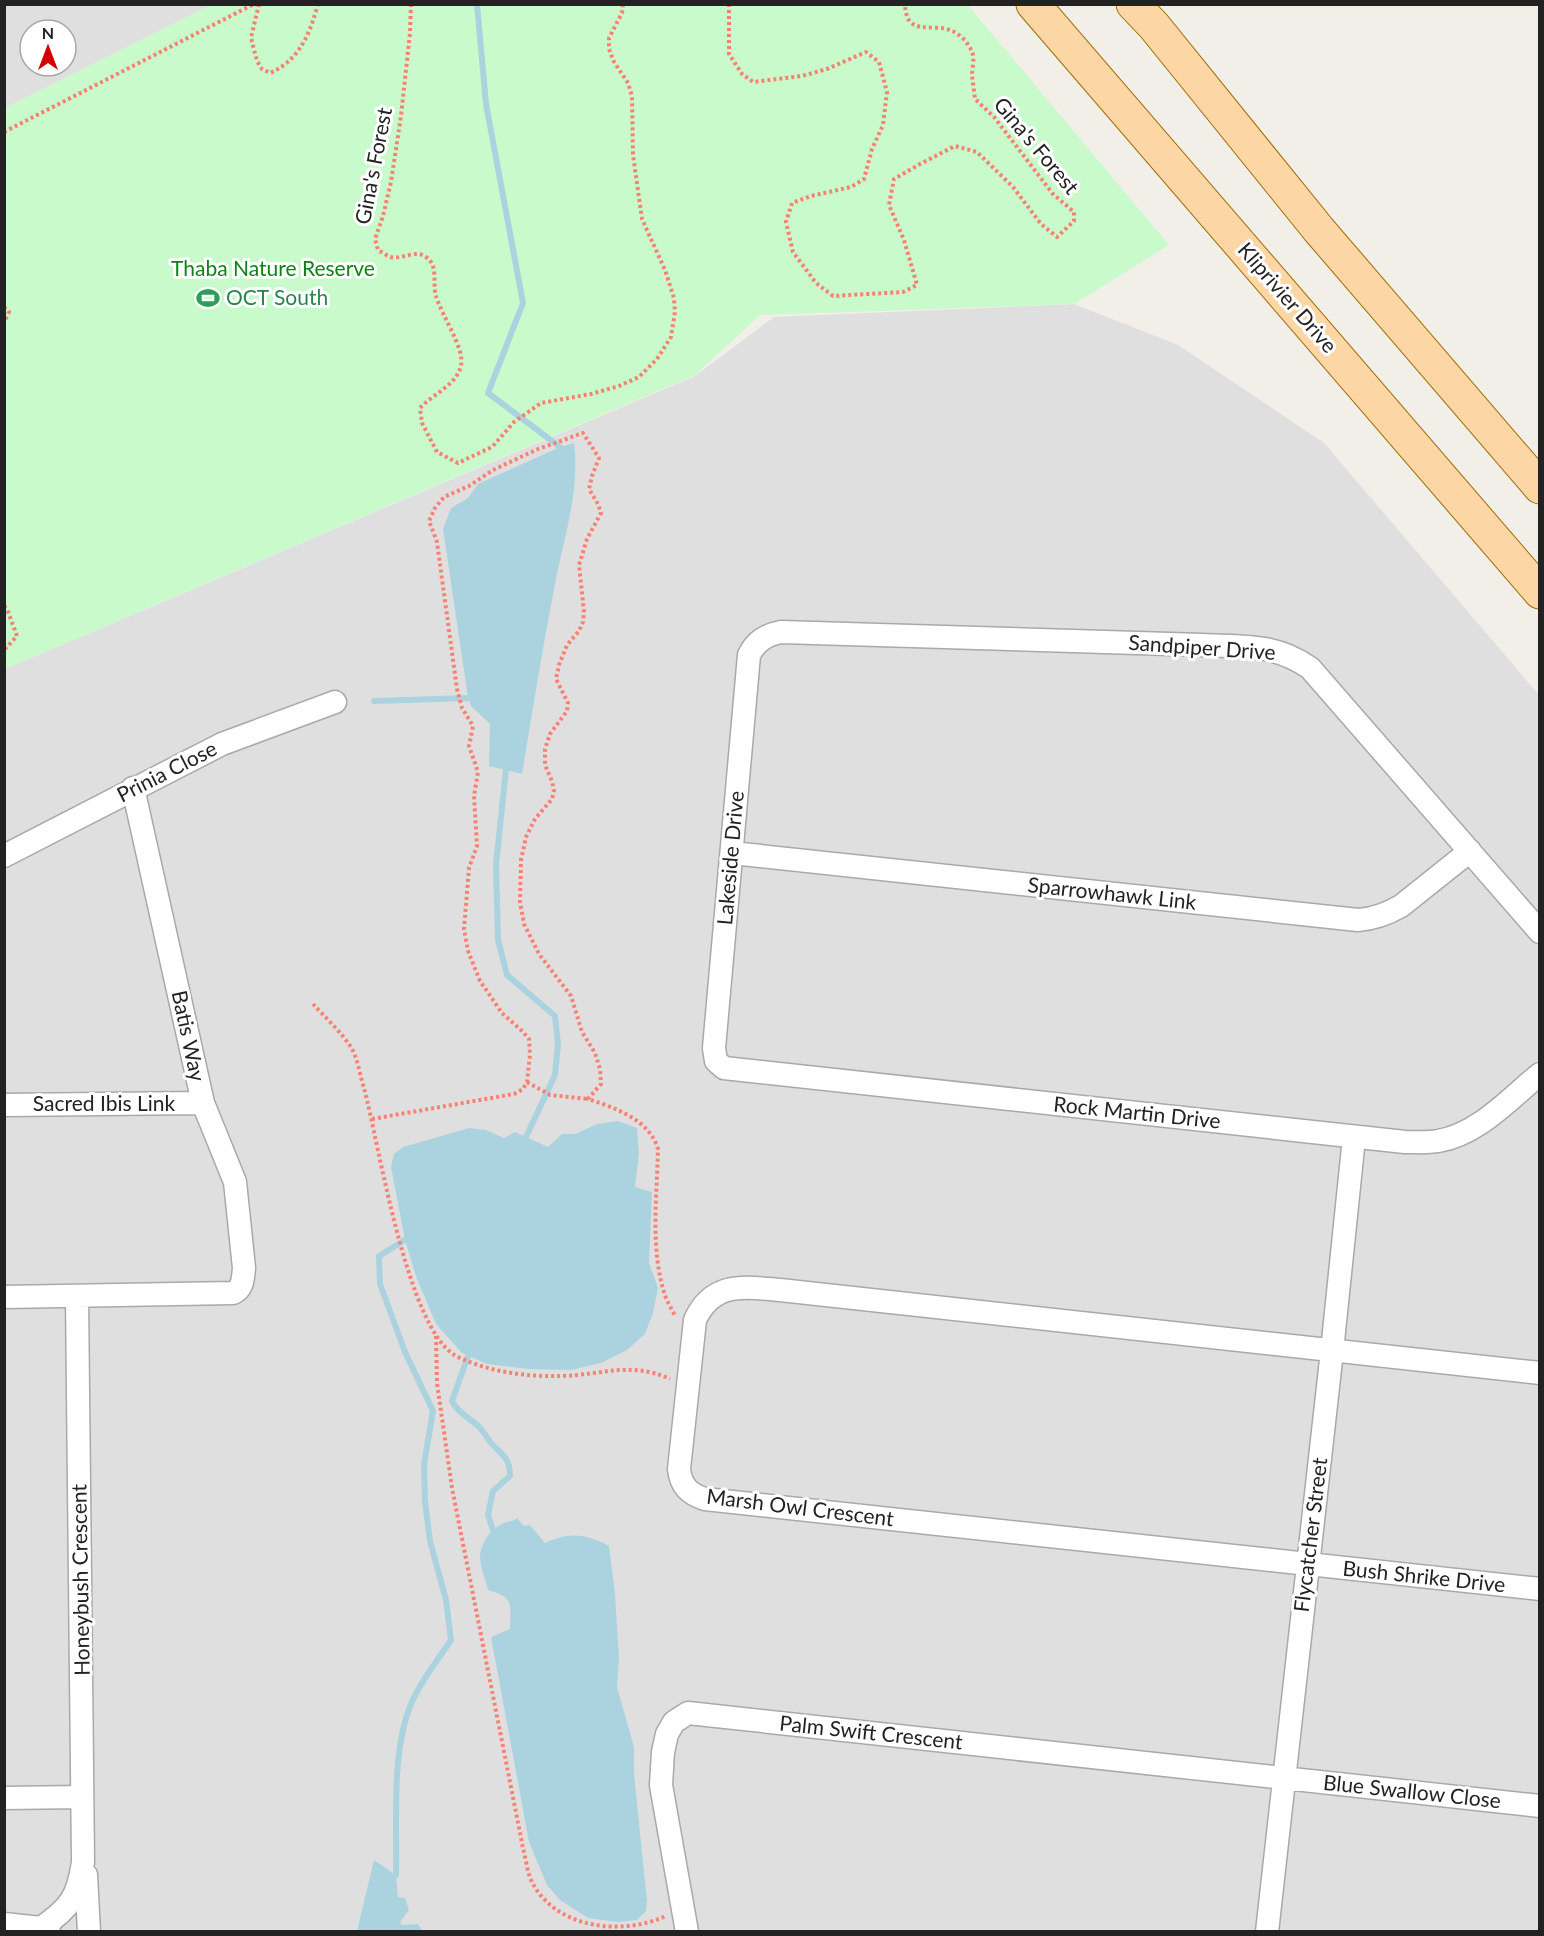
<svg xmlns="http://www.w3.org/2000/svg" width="1544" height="1936" font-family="Lato,sans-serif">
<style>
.residential{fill:#e0dfdf;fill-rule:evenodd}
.park{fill:#c8facc}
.water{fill:#aad3df}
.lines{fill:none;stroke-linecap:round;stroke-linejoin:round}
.stream{stroke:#aad3df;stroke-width:6}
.minor-casing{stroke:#a9a9a9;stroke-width:25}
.primary-casing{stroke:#a06b00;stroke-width:35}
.path{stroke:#fa8072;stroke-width:4;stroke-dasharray:3 3;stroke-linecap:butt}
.minor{stroke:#fff;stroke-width:22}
.primary{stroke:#fcd6a4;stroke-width:33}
.labels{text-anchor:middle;stroke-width:6;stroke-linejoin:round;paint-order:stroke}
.street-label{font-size:21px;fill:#222;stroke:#fff}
.park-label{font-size:21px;fill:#0c8416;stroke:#fff}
.leisure-label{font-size:21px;fill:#27864d;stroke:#fff;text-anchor:start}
</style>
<rect width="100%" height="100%" fill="#f2efe9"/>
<path class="residential" d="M5,4H211V5L5,108ZM30,30H66V66H30Z
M1074,304L1178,345L1324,443L1539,695V1931L5,1932V669L695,376L774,317Z"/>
<path class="park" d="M211,5H968L1169,245L1074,304L760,315L695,375L5,669V108Z"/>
<path class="water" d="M574,443C580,489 565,534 556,579C543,644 533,709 522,774L489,766L490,724L471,706L467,691L443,529L451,508L468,498L478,484L560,447Z
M618,1121L637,1128L639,1153L635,1187L652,1192L649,1263L658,1288L653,1313L645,1334L627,1350L601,1363L571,1370L528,1369L487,1364L462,1353L436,1324L417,1279L405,1240L391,1167L394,1154L403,1147L469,1128L486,1130L504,1138L515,1132L548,1147L562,1134H575L597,1124Z
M517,1518L524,1526L530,1525L545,1543C568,1532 586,1533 609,1546L615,1594L619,1660L617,1687L634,1747V1774L647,1901L646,1911L637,1920L618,1922L588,1918L560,1900L547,1885L529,1842L491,1637L510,1629C510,1603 515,1598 488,1590C486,1580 480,1567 480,1557C480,1544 492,1527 504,1523C509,1521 512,1522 517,1518Z
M374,1860L396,1875L398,1897L405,1898L409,1910L400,1922L402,1925L418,1924L422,1931H357Z"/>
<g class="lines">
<path class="stream" d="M477,4L486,104L523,303L488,393L560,447
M374,701L469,698
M506,769L496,865L498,940L507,975L555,1016L558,1044L555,1075L526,1137
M468,1356L452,1401C458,1414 471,1418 480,1428C485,1433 487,1439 492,1444C503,1456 510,1458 510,1476L493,1491L488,1515L493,1530
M396,1875C397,1826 392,1761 407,1715C415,1688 436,1663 451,1640L446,1600L430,1541L425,1502L424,1464L433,1411L405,1352L380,1284L379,1256L405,1240"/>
<g class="minor-casing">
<path id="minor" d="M732,853L1358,920C1374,919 1387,914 1401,906L1470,851
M4,856L222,744L335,702
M1540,932L1310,668C1274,643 1243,647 1202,645L781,632C766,635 756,641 749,655L714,1048L716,1061L724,1068L1405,1142C1416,1142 1427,1143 1438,1141C1478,1135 1510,1098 1540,1074
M4,1105L203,1103
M4,1297L233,1293C243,1289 243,1278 244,1268L235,1182L203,1103L133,788
M1540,1373L780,1290C744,1287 713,1281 695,1320L679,1469C681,1486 689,1494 705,1499L1540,1589
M4,1798L82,1797
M86,1875L89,1932
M4,1924L41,1928L49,1932
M41,1928C70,1908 78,1897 83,1862L77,1297
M687,1932L661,1785L663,1752L667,1734L674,1722L688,1713L1540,1806
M1267,1932L1332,1351L1354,1138"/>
</g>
<g class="primary-casing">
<path id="primary" d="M1033,4L1540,592
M1133,4L1154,26L1319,230L1540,487"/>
</g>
<path class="path" d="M259,4L251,38L257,61L262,69L270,73C300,60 310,33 318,4
M411,4L410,33L401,116L391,182L383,216L375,239L378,250C382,252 386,255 390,257C402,260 415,249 426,257C439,266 432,283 436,296C441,314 465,349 461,365C458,384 433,394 420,408L422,423L437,452L458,463L492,447L514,422L541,403L591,394L619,386L639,377L657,359L671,337L675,312L674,298L665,270L642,219L633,155L632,96L628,83L614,62L609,49V38L622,13L623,4
M729,4V54L742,74L753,82L802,76L827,69L866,52L879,62L887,92L883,125L872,149L864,179L851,187L811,196L792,203L786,222L793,252L816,283L833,296L903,292L917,285L904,240L889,205L894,179L920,164L955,146L977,152L1013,187L1041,224L1057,237L1074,221V212L1053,194L994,117L975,99C974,91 973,83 972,75C972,68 975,59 972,52C969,43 959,33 950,30C930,23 906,37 905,4
M4,132L254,4
M4,307L9,312L4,323
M4,606L7,609L17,636L4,650
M313,1004C325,1017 344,1035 352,1049C358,1060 360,1076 364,1088C379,1144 407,1329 456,1356C488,1372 527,1377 562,1376C601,1375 631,1361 670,1379
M527,1082L550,1095L588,1099
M372,1119L514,1094L523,1089L527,1082L530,1055L529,1039L522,1031L502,1013L480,981L468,951L464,929L469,868L477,846L474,796L478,772L469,746L473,726L462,708L457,689L437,542L429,521L435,508L444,497L469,486L493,470L538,449L583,433L599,458L592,476L589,489L598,504L601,513L587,539L579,565L584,612L583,622L579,631L567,645L559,665L556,679L568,703L567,711L550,734L545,749V765L552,781L554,791L552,799L535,819L526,837L521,860L520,902L524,924L539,954L571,996L582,1032L595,1053L600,1069L601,1084L588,1099C615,1108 649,1119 658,1149C657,1195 650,1251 665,1295C667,1302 672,1309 675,1316
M436,1336L437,1383L452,1488L523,1848C526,1859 527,1873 533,1884C558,1929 622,1936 666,1916"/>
<use href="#minor" class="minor"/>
<use href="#primary" class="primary"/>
</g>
<defs>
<g id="stadium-bare" transform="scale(1.8)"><path d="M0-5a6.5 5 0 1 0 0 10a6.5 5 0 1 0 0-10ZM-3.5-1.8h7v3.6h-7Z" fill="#2e9e5b" stroke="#fff" stroke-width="2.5" paint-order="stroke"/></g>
</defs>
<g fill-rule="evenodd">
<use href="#stadium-bare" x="208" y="298"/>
</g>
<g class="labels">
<g class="street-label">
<text transform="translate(1036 146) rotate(50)" y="7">Gina's Forest</text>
<text transform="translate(374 166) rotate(-79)" y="7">Gina's Forest</text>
<text transform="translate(1287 298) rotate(49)" y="7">Kliprivier Drive</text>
<text transform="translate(1202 648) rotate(4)" y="7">Sandpiper Drive</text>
<text transform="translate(167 772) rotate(-27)" y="7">Prinia Close</text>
<text transform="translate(731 858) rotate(-85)" y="7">Lakeside Drive</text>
<text transform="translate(1112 894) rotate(6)" y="7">Sparrowhawk Link</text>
<text transform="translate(188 1036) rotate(78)" y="7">Batis Way</text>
<text x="104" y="1111">Sacred Ibis Link</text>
<text transform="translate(1137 1113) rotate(6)" y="7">Rock Martin Drive</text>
<text transform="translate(800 1508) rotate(7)" y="7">Marsh Owl Crescent</text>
<text transform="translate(1311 1535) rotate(-83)" y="7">Flycatcher Street</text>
<text transform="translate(1424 1577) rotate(6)" y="7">Bush Shrike Drive</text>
<text transform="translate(81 1580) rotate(-91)" y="7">Honeybush Crescent</text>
<text transform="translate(871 1733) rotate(6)" y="7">Palm Swift Crescent</text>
<text transform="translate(1412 1792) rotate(6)" y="7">Blue Swallow Close</text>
</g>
<g class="park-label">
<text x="273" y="276">Thaba Nature Reserve</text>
</g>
<g class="leisure-label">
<text x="226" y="305">OCT South</text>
</g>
</g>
<rect width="1544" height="1936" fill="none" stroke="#222222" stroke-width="12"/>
<g transform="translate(48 48)"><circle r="28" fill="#ffffff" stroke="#a7a7a7" stroke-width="1.5"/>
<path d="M0-4.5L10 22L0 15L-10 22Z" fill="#d40000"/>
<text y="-9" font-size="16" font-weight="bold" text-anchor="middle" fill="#222222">N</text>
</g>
</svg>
